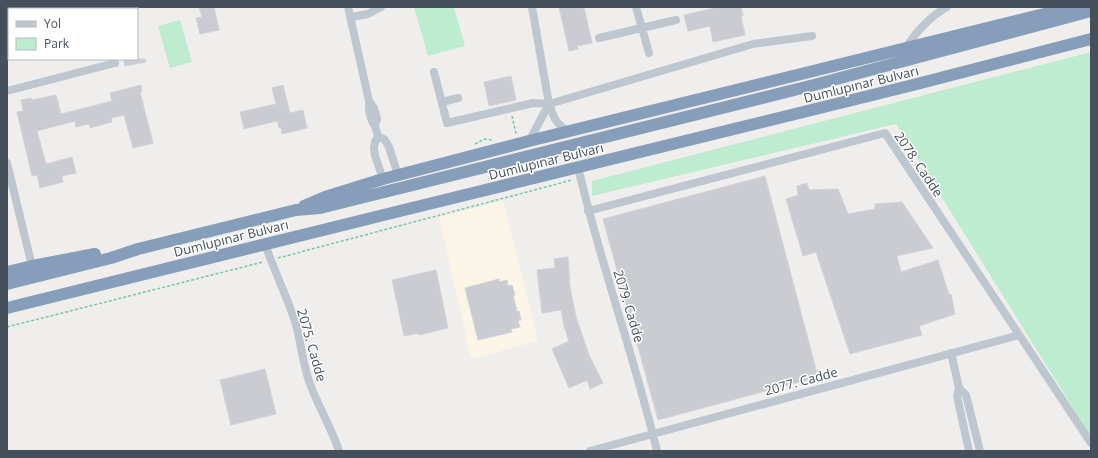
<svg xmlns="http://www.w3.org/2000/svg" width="1098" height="458" font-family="'Open Sans',sans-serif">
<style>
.commercial{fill:#fbf5e7}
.green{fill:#bdecd1}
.building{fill:#caccd2;stroke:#d1d3d9}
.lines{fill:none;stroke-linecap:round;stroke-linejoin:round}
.path{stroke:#77c8a3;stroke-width:1.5;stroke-dasharray:3 2;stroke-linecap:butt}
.minor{stroke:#bec7cf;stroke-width:8}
.highway{stroke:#879eba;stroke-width:12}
.labels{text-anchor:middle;stroke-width:3;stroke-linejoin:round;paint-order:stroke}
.street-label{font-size:13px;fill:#46505a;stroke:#fff}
</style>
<rect width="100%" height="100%" fill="#f0eded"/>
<path class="commercial" d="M503,201L538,341L471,359L439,217Z"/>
<path class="green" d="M414,7H454L465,46L428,56Z
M180,20L192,62L170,68L158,26Z
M1091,52V437L896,124L592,196V181Z"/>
<path class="building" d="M199,7H214L219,30L200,34L196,18L202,17Z
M559,7H584L592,43L577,46L578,49L569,51Z
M719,7H741L743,16H741L745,35L713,42L710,26L688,31L684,15Z
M123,59H145L146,62L125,66Z
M511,76L516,100L489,106L484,82Z
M141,85L142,91L140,92L153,143L133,148L124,115L111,118L112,122L90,128L89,124L76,127L75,121L37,131L46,164L72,157L76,173L62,176L63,182L40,188L37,175L32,176L17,112L23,111L21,100L31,98L32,100L56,95L61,114L112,101L110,93Z
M283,85L290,113L303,110L307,128L282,134L281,127L279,128L277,121L244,129L240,112L276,104L272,88Z
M765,176L818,377L658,420L603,219Z
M807,183L809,190L838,189L848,214L875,209V204L902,202L933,248L897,256L901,272L938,260L949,295L951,294L955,314L919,326L922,335L850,354L816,252L803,256L786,199L798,195L797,186Z
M568,257L570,287L576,317L589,355L603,383L590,389L587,380L569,388L552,349L569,341L564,326L561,310L542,313L537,270L555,268L554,259Z
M436,270L448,328L419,335V333L404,336L392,280Z
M499,279V282L507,280L508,286L512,285L515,295H513L517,312L519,311L521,320L518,321L520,327L511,329L512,332L478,340L465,288Z
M265,369L276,414L231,425L220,380Z"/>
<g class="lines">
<path class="path" d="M512,116L516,134
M475,144L485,139L492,140
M278,258L572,180
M7,327L263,262"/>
<path class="minor" d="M348,7L369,101C369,110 369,118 375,126
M532,7L549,104C554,118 555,122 567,131
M636,7L649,53
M351,17L368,14L381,7
M599,38L676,20
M905,49C916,32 929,17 947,7
M434,72L447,123L533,103L549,104L753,44L812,36
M7,91L115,63
M369,101L374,108L377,119L375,126L378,136L375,142L374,148L375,156L383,179
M442,102L458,98
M378,136L385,140L389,147L398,175
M529,141L534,132L549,104
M7,163L32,266
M578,167C600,263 634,355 657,451
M588,211L885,133L1091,443
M265,244C274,270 286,295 295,321C301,341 302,361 309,381C317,405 331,426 339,451
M951,353L959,388L966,395L980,451
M959,388L957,396L969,451
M590,451L1019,335"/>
<path class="highway" d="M304,206L325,197L383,179L529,141L1073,7
M7,272L32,266L95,254
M7,284L111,258L138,249L296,210L320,208L814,85L1091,11
M7,308L408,209L913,85L1091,39"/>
</g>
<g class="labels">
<g class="street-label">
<text transform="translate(861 84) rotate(-14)" y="5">Dumlupınar Bulvarı</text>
<text transform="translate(546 161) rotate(-14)" y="5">Dumlupınar Bulvarı</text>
<text transform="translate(919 164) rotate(56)" y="5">2078. Cadde</text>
<text transform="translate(231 238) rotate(-14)" y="5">Dumlupınar Bulvarı</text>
<text transform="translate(629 306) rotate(73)" y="5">2079. Cadde</text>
<text transform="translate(312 345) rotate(74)" y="5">2075. Cadde</text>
<text transform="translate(801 381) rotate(-15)" y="5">2077. Cadde</text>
</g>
</g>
<rect width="1098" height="458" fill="none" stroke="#46505a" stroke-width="16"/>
<rect x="8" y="8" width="130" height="52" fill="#ffffff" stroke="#b5b9bd"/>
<rect x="16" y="21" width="20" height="6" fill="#bec7cf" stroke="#b5b9bd"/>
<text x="44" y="28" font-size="12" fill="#46505a">Yol</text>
<rect x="16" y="38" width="20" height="12" fill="#bdecd1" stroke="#b5b9bd"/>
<text x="44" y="48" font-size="12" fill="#46505a">Park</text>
</svg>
